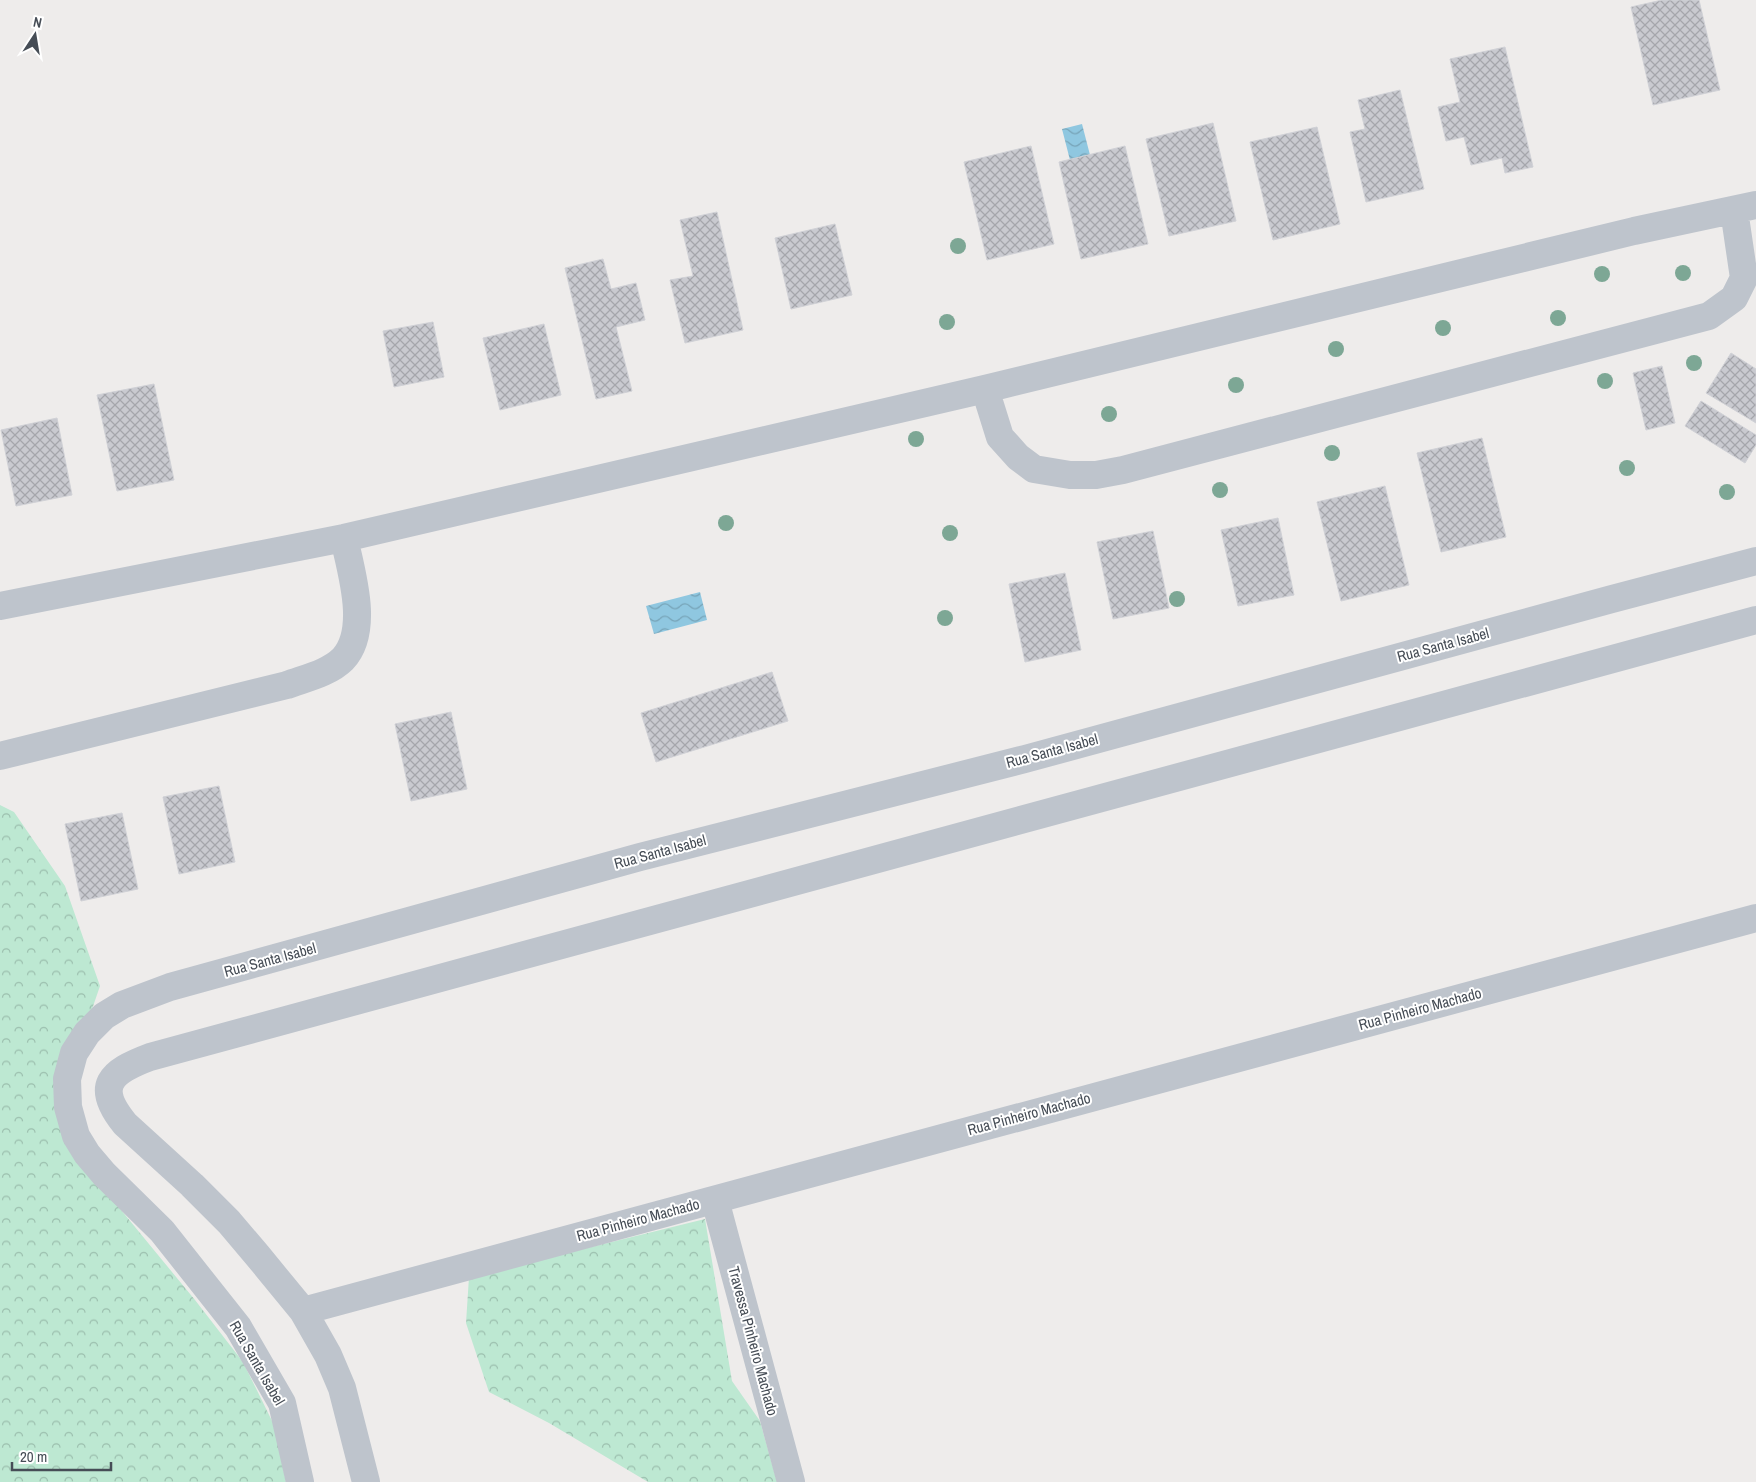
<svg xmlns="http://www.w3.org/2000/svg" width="1756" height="1482" font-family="'Archivo Narrow',sans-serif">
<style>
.forest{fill:url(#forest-crowns)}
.water{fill:url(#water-waves)}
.building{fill:url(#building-cross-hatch);stroke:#d0d1d6}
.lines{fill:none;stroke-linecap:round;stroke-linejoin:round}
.minor{stroke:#bec4cc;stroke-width:28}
.tree{fill:#7da795}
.labels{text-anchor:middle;stroke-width:4;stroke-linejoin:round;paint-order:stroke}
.street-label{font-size:15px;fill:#464d56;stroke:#fff}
</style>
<defs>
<pattern id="forest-crowns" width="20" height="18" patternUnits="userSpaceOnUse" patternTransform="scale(1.25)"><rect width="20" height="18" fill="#bde8d2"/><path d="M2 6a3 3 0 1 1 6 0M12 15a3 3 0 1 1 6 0" fill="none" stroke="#9bbead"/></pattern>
<pattern id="water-waves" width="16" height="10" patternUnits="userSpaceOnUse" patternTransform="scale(1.25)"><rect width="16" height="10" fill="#8fc7e0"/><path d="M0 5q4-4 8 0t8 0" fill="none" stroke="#77a4b8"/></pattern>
<pattern id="building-cross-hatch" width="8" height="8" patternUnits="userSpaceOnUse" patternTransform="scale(1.25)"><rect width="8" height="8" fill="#c9cad0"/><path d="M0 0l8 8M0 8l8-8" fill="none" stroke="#a5a6ac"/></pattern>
</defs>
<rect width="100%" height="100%" fill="#eeeceb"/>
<path class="forest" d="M0,805L14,812L65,886L100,986L89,1018L72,1050L89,1171L195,1300L243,1362L274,1425L286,1482H0Z
M705,1219L732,1381L760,1421L777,1482H648L549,1423L489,1392L466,1323L469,1277Z"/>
<path class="water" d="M1082,124L1090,155L1070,160L1062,129Z
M700,592L707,620L654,634L646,606Z"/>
<path class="building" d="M1662,0H1699L1720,90L1653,105L1631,7Z
M1505,47L1533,167L1505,173L1502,158L1471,165L1464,137L1446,141L1438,107L1460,102L1450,59Z
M1400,90L1424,189L1366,202L1350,132L1365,129L1358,100Z
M1213,123L1236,221L1169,236L1146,139Z
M1317,127L1340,224L1273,240L1250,142Z
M1031,146L1054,244L987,260L964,162Z
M1125,146L1148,244L1081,259L1059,162Z
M717,212L743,330L685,343L670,280L693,276L680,220Z
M835,224L852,295L791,309L775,238Z
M603,259L611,289L636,283L645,320L616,327L632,391L596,399L565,268Z
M433,322L444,377L394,387L383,331Z
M544,324L561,395L500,410L483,338Z
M1731,353L1756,369V423L1706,393Z
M1662,366L1675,423L1646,430L1633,373Z
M154,384L174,480L117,491L97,395Z
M1701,401L1756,435V445L1745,463L1685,426Z
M57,418L72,495L16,506L1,430Z
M1482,438L1506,537L1441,552L1417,453Z
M1385,486L1409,585L1341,601L1317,502Z
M1278,518L1294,595L1238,606L1221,530Z
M1153,531L1169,608L1113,619L1097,542Z
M1065,573L1081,650L1025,662L1009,584Z
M772,672L788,721L656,762L641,713Z
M451,712L467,789L411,801L395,724Z
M219,786L235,862L179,874L163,797Z
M122,813L138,889L81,901L65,824Z"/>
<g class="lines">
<path class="minor" d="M985,389L1000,437L1018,457L1034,469L1070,475H1096L1123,470L1709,316L1734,298L1744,278L1734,210
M0,606L344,538L985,389L1634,231L1756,205
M0,756L287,685C306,678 329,673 343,659C370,630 351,571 344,538
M715,1200L791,1482
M303,1311L1756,918
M300,1482L282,1403L238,1327L162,1231L104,1174L87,1154L76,1136L68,1107L67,1079L74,1053L87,1033L104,1016L122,1005L170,987L640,857L1025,759L1612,599L1756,561
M366,1482L342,1388L328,1355L303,1311L257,1255L229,1222L192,1185L125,1124C94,1086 110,1072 150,1057L1756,620"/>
</g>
<g class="tree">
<circle cx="958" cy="246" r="8"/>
<circle cx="1683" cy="273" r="8"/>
<circle cx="1602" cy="274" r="8"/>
<circle cx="1558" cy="318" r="8"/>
<circle cx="947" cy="322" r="8"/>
<circle cx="1443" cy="328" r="8"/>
<circle cx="1336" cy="349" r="8"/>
<circle cx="1694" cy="363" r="8"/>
<circle cx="1605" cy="381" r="8"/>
<circle cx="1236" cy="385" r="8"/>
<circle cx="1109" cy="414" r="8"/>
<circle cx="916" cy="439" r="8"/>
<circle cx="1332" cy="453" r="8"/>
<circle cx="1627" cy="468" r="8"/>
<circle cx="1220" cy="490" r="8"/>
<circle cx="1727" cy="492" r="8"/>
<circle cx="726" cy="523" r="8"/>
<circle cx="950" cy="533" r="8"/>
<circle cx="1177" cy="599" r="8"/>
<circle cx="945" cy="618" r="8"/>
</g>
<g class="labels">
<g class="street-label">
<text transform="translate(1443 645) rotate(-15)" y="5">Rua Santa Isabel</text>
<text transform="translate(1052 751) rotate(-15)" y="5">Rua Santa Isabel</text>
<text transform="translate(660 852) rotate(-15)" y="5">Rua Santa Isabel</text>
<text transform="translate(270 960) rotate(-15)" y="5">Rua Santa Isabel</text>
<text transform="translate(1420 1009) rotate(-15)" y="5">Rua Pinheiro Machado</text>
<text transform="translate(1029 1114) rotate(-15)" y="5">Rua Pinheiro Machado</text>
<text transform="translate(638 1220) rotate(-15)" y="5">Rua Pinheiro Machado</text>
<text transform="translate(753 1341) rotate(75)" y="5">Travessa Pinheiro Machado</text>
<text transform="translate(257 1363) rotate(60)" y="5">Rua Santa Isabel</text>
</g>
</g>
<g transform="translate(35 35) rotate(12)" stroke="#ffffff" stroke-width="4" paint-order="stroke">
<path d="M0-4L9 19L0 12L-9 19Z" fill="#464d56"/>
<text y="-8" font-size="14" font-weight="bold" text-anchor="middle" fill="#464d56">N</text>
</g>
<path d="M12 1462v8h99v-8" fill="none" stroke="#464d56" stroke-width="2.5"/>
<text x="20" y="1462" font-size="15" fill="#464d56" stroke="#ffffff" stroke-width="4" paint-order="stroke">20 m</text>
</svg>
